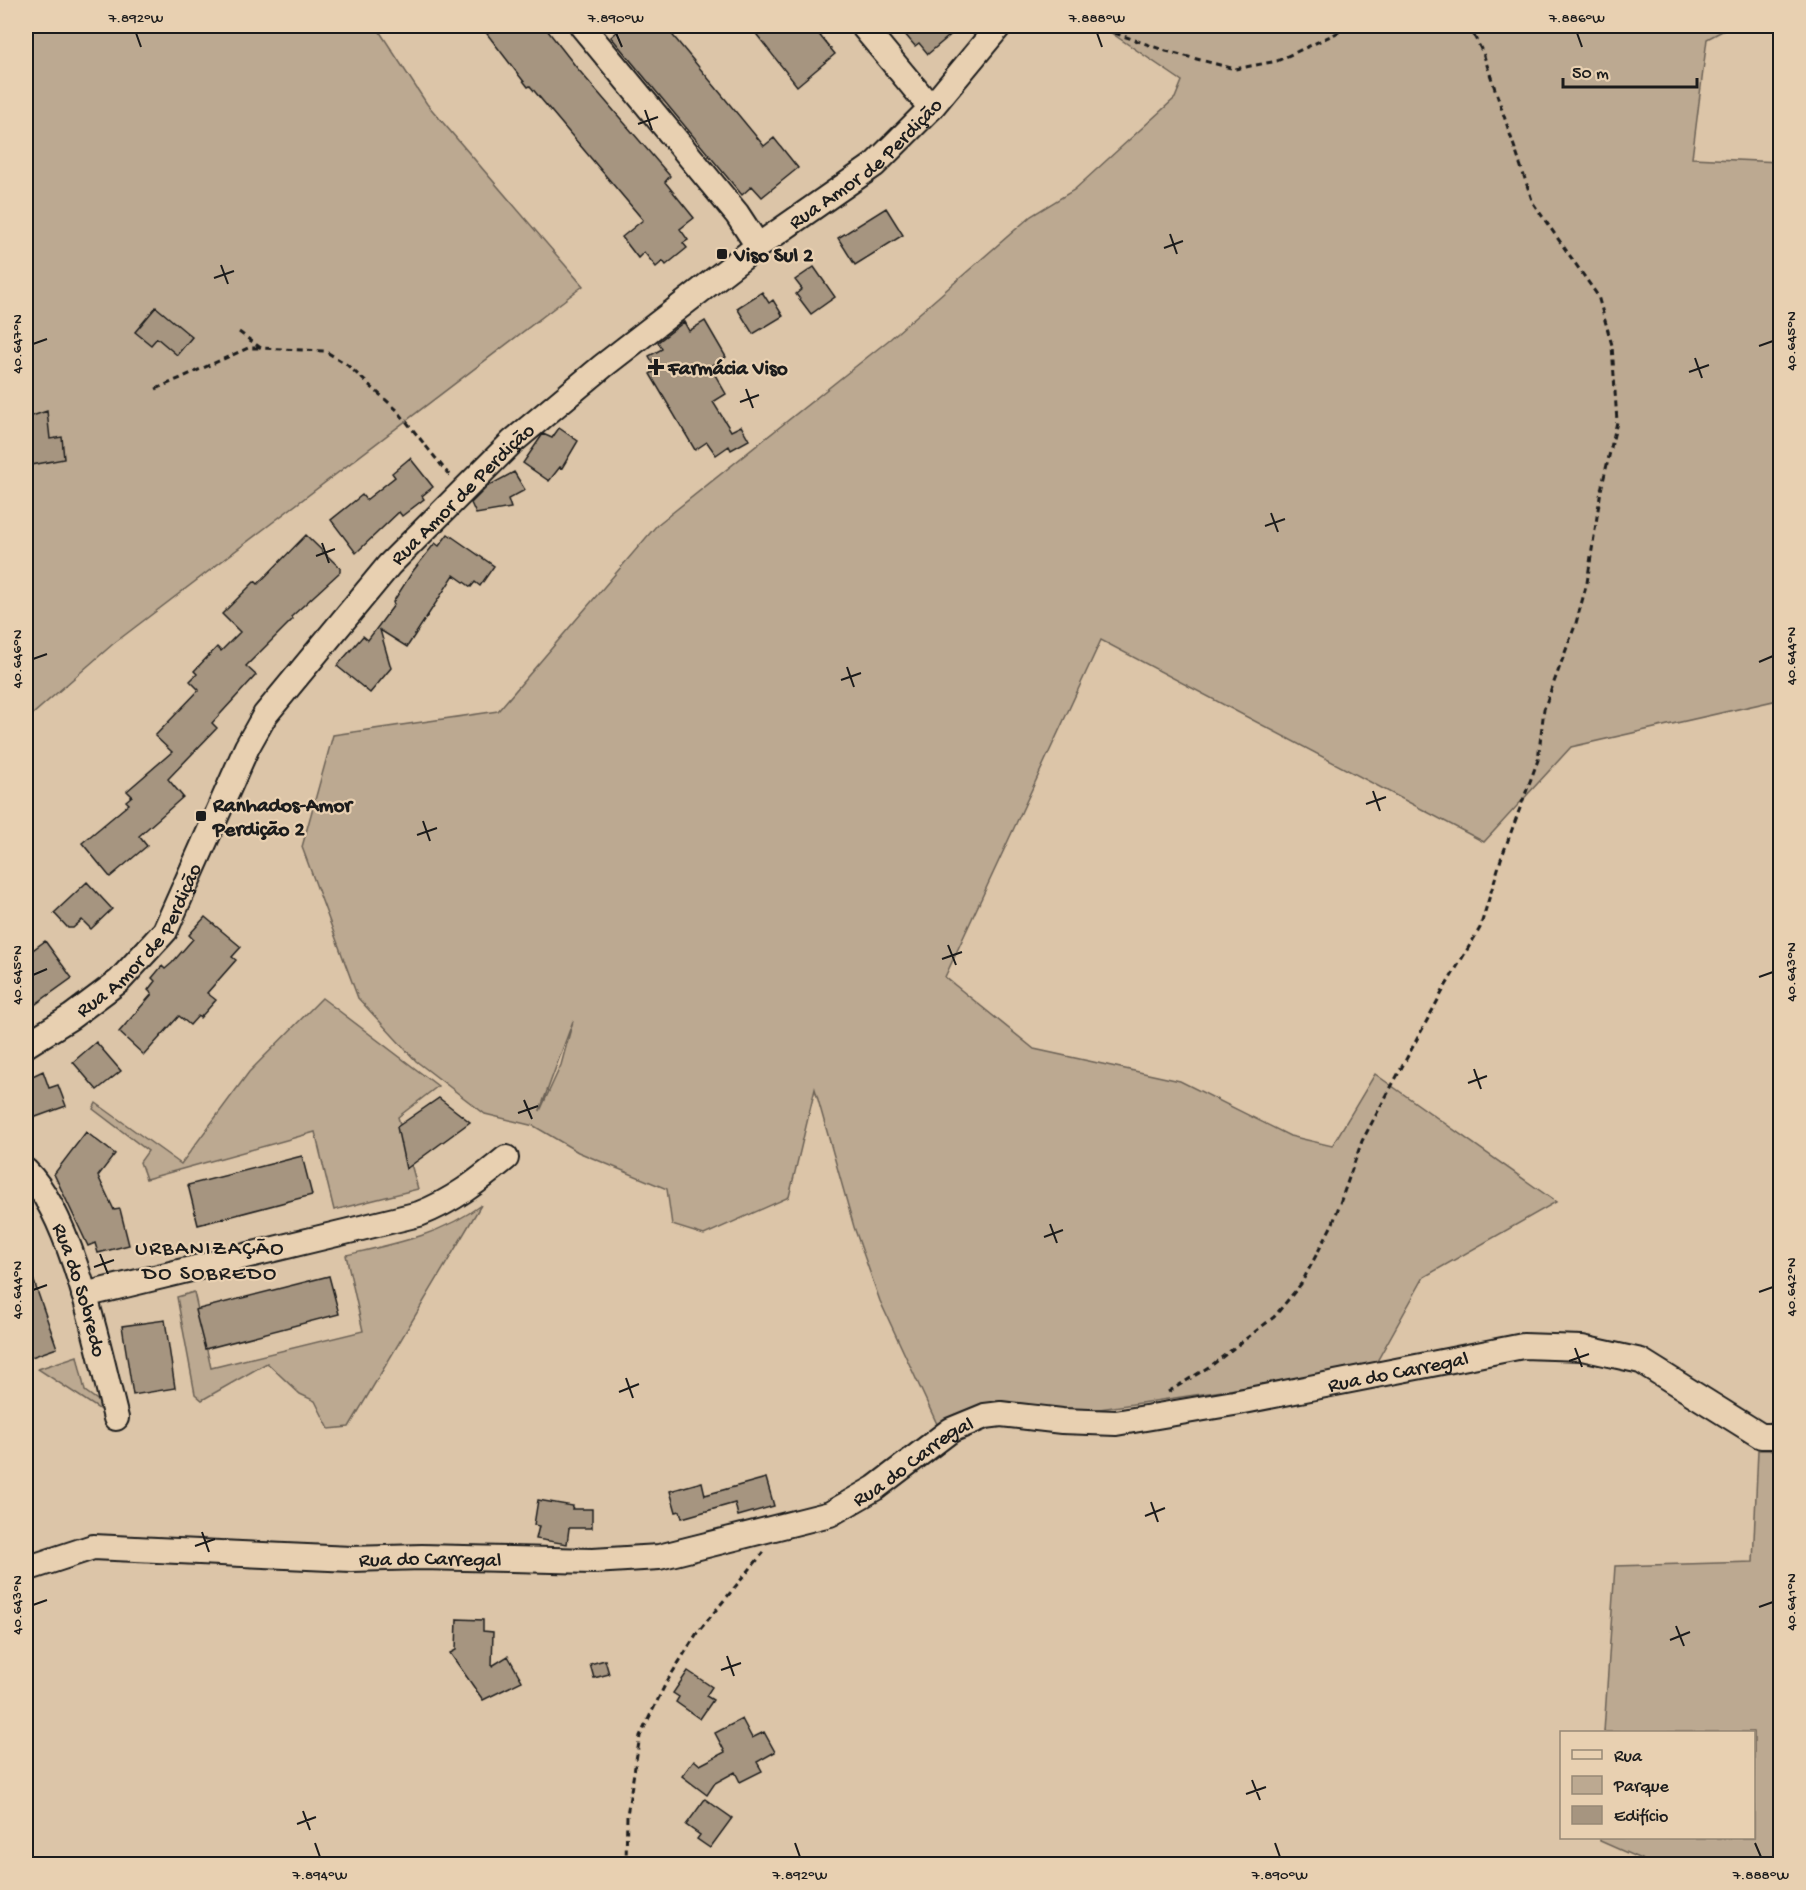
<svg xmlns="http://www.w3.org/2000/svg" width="1806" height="1890" font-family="'Gochi Hand',sans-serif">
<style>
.green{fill:#bca991;stroke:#6c6256;stroke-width:1.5;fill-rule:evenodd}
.building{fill:#a69580;stroke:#1c1c1c;stroke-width:1.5}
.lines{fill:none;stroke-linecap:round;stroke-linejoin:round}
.minor-casing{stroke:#1c1c1c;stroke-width:28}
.path{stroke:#1c1c1c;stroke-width:3;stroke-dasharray:6 4.5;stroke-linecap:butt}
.minor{stroke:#e8d0b1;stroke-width:24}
.ticks{fill:none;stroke:#1c1c1c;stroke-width:2}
.poi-dot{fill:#1c1c1c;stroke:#e8d0b1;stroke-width:2}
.labels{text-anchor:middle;stroke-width:4.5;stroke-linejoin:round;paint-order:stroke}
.street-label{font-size:21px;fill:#1c1c1c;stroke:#e8d0b1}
.poi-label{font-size:21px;font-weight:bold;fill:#1c1c1c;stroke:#e8d0b1;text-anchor:start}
.neighbourhood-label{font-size:22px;letter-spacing:1.5px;fill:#1c1c1c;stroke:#e8d0b1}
.neatline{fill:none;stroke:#1c1c1c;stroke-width:2}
.ticks-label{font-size:15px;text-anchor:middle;fill:#1c1c1c}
</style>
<rect width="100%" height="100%" fill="#dcc5a8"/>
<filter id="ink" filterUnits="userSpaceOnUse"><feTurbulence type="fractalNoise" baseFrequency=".0167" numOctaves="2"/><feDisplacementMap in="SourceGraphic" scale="12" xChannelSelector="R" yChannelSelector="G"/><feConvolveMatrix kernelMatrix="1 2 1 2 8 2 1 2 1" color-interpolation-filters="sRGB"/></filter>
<g filter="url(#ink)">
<path class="green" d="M26,26H376L427,104L583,286L113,644L26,720Z
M1101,26H1732L1707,39L1692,158L1780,162V706L1778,700L1571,747L1484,842L1101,640L945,977L1034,1049L1180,1081L1290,1136L1332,1146L1375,1074L1556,1202L1424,1277L1376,1363L1263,1385L1093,1410H1044L991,1403L937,1424L880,1301L854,1227L815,1089L789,1197L704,1235L672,1225L667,1189L578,1152L534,1126L485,1114L416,1061L358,998L302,847L333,735L498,711L657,525L890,339L1031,216L1074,190L1175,98L1182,81ZM573,1021L561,1065L540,1111V1110Z
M322,998L438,1086L398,1117L418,1189L334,1210L315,1132L146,1179L140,1162L148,1151L93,1109L96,1103L181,1164L249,1072Z
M481,1205L349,1427L329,1429L315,1401L300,1394L267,1363L202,1400L195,1394L177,1297L194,1292L211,1368L363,1331L346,1255C394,1244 441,1235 481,1205Z
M77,1356L85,1391L104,1405L105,1413L38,1369Z
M1758,1450H1780V1864H1652L1600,1841V1838H1754V1732H1604L1615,1566L1753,1562Z"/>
<path class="building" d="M481,26H544L577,68L670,176L665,182L694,218L680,229L688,240L683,243L687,248L666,265L663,261L656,267L644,252L638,258L622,237L643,220L530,86L528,87Z
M624,26H665L764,146L774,138L798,168L762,197L752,186L742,195L611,37Z
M750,26H812L835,54L797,86Z
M898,26H961L928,54L919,43L915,46Z
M886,208L903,235L855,265L838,238Z
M814,267L835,297L811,314L796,294L802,289L795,280Z
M762,292L769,303L773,300L783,316L753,334L737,308Z
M156,307L192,337L177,355L157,338L151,345L135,332Z
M705,321L726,357L710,366L726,394L713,402L731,431L741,426L749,440L731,450L729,446L716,455L707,442L695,450L650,374L657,370L649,356L662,349L658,342L684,322L689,331Z
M47,411L50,439L62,437L64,459L26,466V418Z
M559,428L578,441L562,468L560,467L549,481L523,463L543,434L552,438Z
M410,458L433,487L422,496L424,499L402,516L399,512L356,553L331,520L362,495L366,500L395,477L392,473Z
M514,472L525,490L508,499L511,508L476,514L471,503L488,486Z
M448,534L494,566L480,586L475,582L471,587L454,575L407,647L380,630L391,668L370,693L337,666L363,636L368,640L394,605L393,602L413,571L435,543L439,546Z
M306,535L340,568V572L291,617L293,619L246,666L256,675L212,723L217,728L168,779L183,797L139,836L147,846L110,877L82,843L129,804L126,801L132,796L127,791L172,752L155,736L199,690L190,681L197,674L194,671L217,647L221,651L240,632L222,614L255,581L258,584Z
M87,882L112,909L91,929L82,920L73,928H68L54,913Z
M205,917L241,947L232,957L236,960L207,993L216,1000L200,1018L198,1016L190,1025L179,1016L144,1055L119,1032L152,994L148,990L155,981L152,978L162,966L165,969L172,963L193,939L189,935Z
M45,941L72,978L26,1011V955Z
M96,1042L121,1071L97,1090L73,1062Z
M43,1071L49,1088L58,1085L66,1106L33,1118L26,1097V1079Z
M439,1098L470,1122L406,1169L397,1127Z
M86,1132L115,1154L98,1176L114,1210L120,1209L129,1245L98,1253L95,1243L88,1246L54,1174Z
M302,1156L312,1195L198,1225L188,1185Z
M26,1264H28L57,1348L26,1359Z
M329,1276L339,1314L205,1349L195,1310Z
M165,1320L175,1388L133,1395L122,1326Z
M766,1478L774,1506L738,1516L735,1503L682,1518L680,1511L676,1512L670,1491L702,1482L705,1495Z
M538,1500L573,1506L572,1509H592V1528H569L567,1544L536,1539L539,1526L534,1525Z
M457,1619L483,1620V1631L493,1632L492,1666L508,1656L522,1681L483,1700L450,1653L456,1650Z
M605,1660L609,1674L594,1678L590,1664Z
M688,1671L712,1687L706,1696L713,1700L700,1719L676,1702L679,1697L673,1693Z
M742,1719L752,1738L764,1732L775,1752L757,1762L762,1771L740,1782L735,1772L715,1783L707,1795L682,1776L694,1760L700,1765L725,1752L715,1733Z
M705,1799L732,1818L710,1848L697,1839L700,1835L686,1825Z"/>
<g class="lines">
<g class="minor-casing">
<g id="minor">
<path d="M582,26L737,214L758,246"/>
<path d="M863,26L931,108"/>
<path id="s1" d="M26,1045L71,1017L119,981L165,931L247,747L265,715L389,565L512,442L603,366L758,246L874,165L931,108L999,26"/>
<path id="s2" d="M26,1171C73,1217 99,1352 116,1418"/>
<path d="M84,1295L419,1214C453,1201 478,1181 506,1158"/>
<path id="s3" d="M26,1569L93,1547L351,1559L422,1557L593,1561L659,1557L830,1514L875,1488L951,1430L985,1416L1001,1414L1062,1421L1116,1423L1234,1403L1523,1346L1582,1348L1641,1361L1761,1436H1780"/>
</g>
</g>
<path class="path" d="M1095,26L1166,51L1235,69L1277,61L1352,26
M239,332L261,348L325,351L346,364L397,410L450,476
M156,389L248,348H259
M1168,1392L1212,1365L1274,1317L1301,1284L1333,1223L1362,1141L1445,987L1480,928L1501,859L1538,760L1544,709L1576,623L1587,583L1601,490L1617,422L1612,345L1598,296L1533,203L1483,53L1469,26
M626,1864L627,1815L640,1736L666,1683L697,1633L764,1552"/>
<use href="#minor" class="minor"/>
</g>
</g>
<path class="ticks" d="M136,33L141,47M616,33L622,47M1097,33L1102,47M1577,33L1582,47M645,110L652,130M638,124L658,117M1170,234L1177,254M1164,248L1183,241M221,265L228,284M214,278L234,271M33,344L47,339M1759,346L1773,341M1695,358L1702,378M1689,372L1709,365M746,389L753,408M740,402L759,395M1271,513L1278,532M1265,526L1285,519M322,543L329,563M316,556L335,549M33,659L47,654M1759,662L1773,656M847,667L854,687M841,680L861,673M1373,791L1380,811M1366,804L1386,797M423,821L430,841M417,835L437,828M948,945L956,965M942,959L962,952M33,975L47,969M1759,977L1773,972M1474,1069L1481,1089M1468,1083L1487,1076M524,1100L532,1119M518,1113L538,1106M1050,1224L1057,1243M1044,1237L1063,1230M100,1254L108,1274M94,1267L114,1260M33,1290L47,1285M1759,1292L1773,1287M1575,1348L1582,1367M1569,1361L1589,1354M626,1378L633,1398M619,1392L639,1384M1151,1502L1158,1522M1145,1516L1165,1508M202,1532L209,1552M195,1546L215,1539M33,1605L47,1600M1759,1607L1773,1602M1676,1626L1684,1646M1670,1640L1690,1632M727,1656L734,1676M721,1670L741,1663M1252,1780L1260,1800M1246,1794L1266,1787M303,1811L310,1830M297,1824L316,1817M315,1843L320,1857M795,1843L800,1857M1275,1843L1280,1857M1755,1843L1761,1857"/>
<g class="poi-dot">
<rect x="716" y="248" width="12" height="12" rx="3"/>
<path d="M653 358h6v6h6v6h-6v6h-6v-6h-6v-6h6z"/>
<rect x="195" y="810" width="12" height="12" rx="3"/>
</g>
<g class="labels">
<g class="street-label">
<text dy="7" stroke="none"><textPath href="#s1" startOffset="1238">Rua Amor de Perdição</textPath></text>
<text dy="7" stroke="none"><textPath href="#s1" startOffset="716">Rua Amor de Perdição</textPath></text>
<text dy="7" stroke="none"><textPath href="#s1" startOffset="158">Rua Amor de Perdição</textPath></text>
<text dy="7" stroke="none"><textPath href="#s2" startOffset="132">Rua do Sobredo</textPath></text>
<text dy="7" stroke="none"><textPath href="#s3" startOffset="1416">Rua do Carregal</textPath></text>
<text dy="7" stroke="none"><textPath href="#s3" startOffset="912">Rua do Carregal</textPath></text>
<text dy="7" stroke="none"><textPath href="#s3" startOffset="408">Rua do Carregal</textPath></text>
</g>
<g class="poi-label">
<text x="734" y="261">Viso Sul 2</text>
<text x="668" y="374">Farmácia Viso</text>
<text x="213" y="811">Ranhados-Amor<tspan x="213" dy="24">Perdição 2</tspan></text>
</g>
<g class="neighbourhood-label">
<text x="210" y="1254">URBANIZAÇÃO<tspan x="210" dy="25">DO SOBREDO</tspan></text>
</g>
</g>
<rect width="1806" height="1890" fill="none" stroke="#e8d0b1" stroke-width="66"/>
<rect x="1560" y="1731" width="195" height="108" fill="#e8d0b1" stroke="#968875" stroke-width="1.5"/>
<rect x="1572" y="1750" width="30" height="9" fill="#e8d0b1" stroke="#968875" stroke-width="1.5"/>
<text x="1614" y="1761" font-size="18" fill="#1c1c1c">Rua</text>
<rect x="1572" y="1776" width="30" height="18" fill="#bca991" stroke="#968875" stroke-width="1.5"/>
<text x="1614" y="1791" font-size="18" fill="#1c1c1c">Parque</text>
<rect x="1572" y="1806" width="30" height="18" fill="#a69580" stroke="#968875" stroke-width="1.5"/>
<text x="1614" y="1821" font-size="18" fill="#1c1c1c">Edifício</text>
<path d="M1563 78v9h134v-9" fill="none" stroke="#1c1c1c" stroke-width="3"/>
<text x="1572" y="78" font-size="18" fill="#1c1c1c" stroke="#e8d0b1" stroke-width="4.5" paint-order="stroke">50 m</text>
<rect x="33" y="33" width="1740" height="1824" class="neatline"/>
<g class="ticks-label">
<text x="136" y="22">7.892°W</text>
<text x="616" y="22">7.890°W</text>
<text x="1097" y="22">7.888°W</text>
<text x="1577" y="22">7.886°W</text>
<text transform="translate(1790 341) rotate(-90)" y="5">40.645°N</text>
<text transform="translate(16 344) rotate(-90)" y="5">40.647°N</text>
<text transform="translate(1790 656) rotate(-90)" y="5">40.644°N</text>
<text transform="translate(16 659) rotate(-90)" y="5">40.646°N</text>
<text transform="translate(1790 972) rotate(-90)" y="5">40.643°N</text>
<text transform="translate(16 975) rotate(-90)" y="5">40.645°N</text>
<text transform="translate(1790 1287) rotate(-90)" y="5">40.642°N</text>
<text transform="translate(16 1290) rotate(-90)" y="5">40.644°N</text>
<text transform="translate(1790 1602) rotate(-90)" y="5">40.641°N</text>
<text transform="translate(16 1605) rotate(-90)" y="5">40.643°N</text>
<text x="320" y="1879">7.894°W</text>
<text x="800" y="1879">7.892°W</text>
<text x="1280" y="1879">7.890°W</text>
<text x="1761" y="1879">7.888°W</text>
</g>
</svg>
